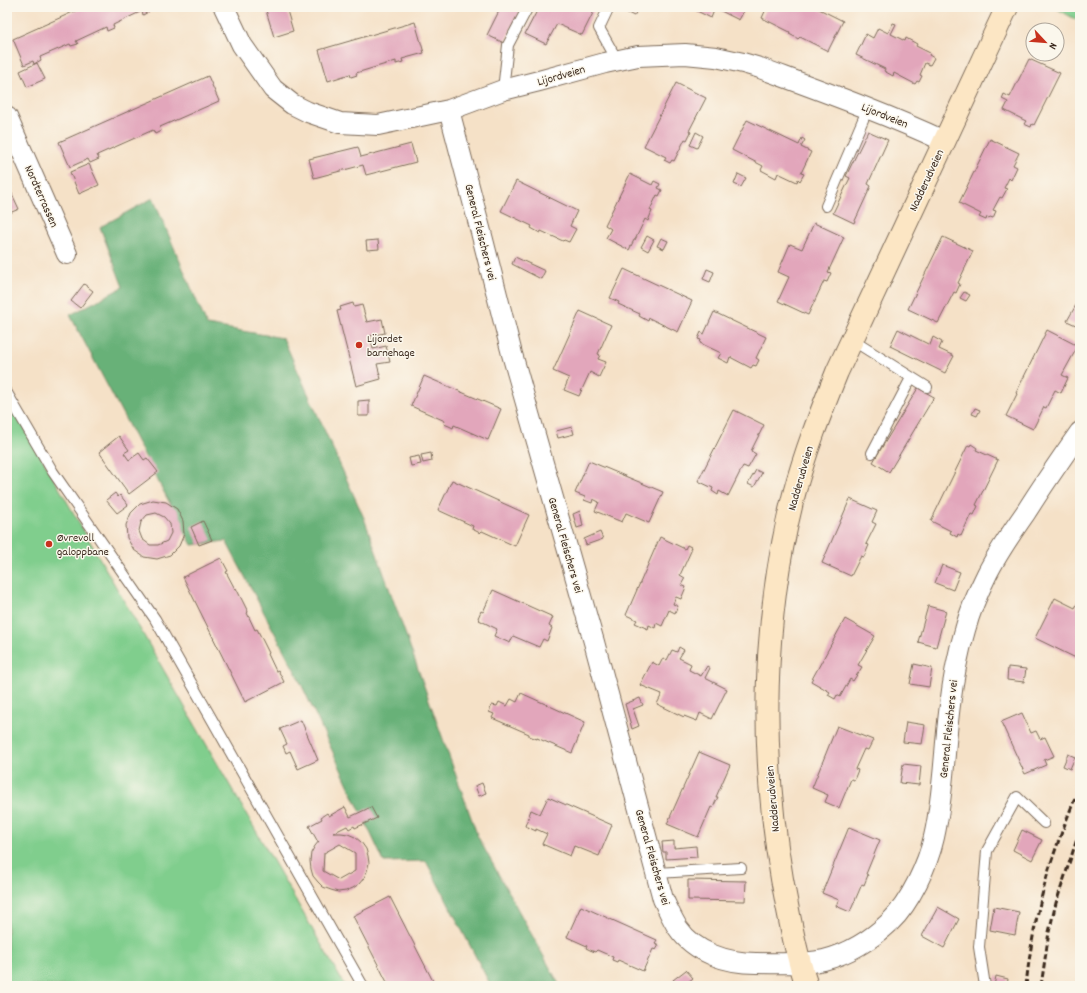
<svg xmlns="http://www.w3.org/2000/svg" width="1087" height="993" font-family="Dekko,sans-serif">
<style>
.green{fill:#80ce8d;stroke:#5e7c56}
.forest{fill:#68b178;stroke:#526e4b}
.building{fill:#e2a6bb;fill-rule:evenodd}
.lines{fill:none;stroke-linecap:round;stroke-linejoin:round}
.lane-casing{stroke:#7c6a59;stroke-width:12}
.street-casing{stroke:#7c6a59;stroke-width:22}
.secondary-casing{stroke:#7c6a59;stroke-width:24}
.lane{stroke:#fff;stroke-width:10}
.street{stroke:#fff;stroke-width:20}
.secondary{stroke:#fce6c4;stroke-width:22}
.rail{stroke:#3b2a1e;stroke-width:3;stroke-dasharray:6 3;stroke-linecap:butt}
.poi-dot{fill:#c8321e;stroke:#fbf7ec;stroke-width:1.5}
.labels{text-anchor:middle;stroke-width:3;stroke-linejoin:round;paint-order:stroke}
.street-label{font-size:12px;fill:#3b2a1e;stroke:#fbf7ec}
.poi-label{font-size:12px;fill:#3b2a1e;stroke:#fbf7ec;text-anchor:start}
</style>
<rect width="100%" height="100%" fill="#fbf7ec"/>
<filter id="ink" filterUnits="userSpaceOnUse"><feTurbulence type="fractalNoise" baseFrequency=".025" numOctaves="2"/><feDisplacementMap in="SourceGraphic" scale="8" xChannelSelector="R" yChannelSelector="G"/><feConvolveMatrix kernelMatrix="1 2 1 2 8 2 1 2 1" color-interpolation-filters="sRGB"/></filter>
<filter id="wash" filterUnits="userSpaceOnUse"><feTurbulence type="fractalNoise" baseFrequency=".012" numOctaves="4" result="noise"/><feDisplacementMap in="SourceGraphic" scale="16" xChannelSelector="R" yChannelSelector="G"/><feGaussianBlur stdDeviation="0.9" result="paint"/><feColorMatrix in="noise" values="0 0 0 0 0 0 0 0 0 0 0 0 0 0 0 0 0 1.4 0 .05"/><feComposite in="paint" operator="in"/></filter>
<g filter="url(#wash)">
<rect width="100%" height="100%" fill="#f5e1c7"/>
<path class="green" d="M1054,7H1080V22Z
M7,397L345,986H7Z"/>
<path class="forest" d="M153,198L207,325L283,338L364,518L478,837L560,986H491L426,861L384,862L297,675L226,541L192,545L70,315L123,287L100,227Z"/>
<g id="blocks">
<path class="building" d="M84,7H151L148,8L150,11L143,15L142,11L113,25L114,28L107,31L106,27L76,41L78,44L71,46L70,44L40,57L41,60L34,64L33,61L24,65L13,39Z
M265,7H286L293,31L274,37Z
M501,7H523L504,43L487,35Z
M539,7H596L582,35L557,24L546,44L525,34Z
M615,7H639L634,16Z
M689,7H746L739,20L715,8L711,18Z
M767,7H815L843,21L828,51L800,37L798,39L795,37L789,34L790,32L762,18Z
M415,22L424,53L402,59L403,62L396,64V61L356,73L357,75L351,77L350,74L328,81L319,50Z
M893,23L896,24L891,34L905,41L906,38L917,44L916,46L930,53L929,55L934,58L930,65L925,63L920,75L922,76L919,82L917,81L915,84L894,73L893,76L884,71L885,69L856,55L866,34L873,38L878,28L888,33Z
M1029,59L1060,73L1034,125L1032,124L1031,127L1024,124L1026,121L1004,110L1008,102L1002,99L1004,94L1010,97Z
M37,63L45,79L27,87L20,71Z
M208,76L219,101L160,127L161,131L155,134L153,130L97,155L99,159L90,163L88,159L70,167L59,142Z
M676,83L706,98L689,131L691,132L687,140L685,139L674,161L672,160L670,163L664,160L666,157L644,146Z
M747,120L799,145L802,138L805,140L801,147L811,152L801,173L804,174L800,181L798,179L797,182L778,173L776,178L761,170L763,166L732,150Z
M868,131L888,140L868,184L871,186L854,223L833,213L850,178L846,176Z
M696,132L703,136L697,148L690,145Z
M990,139L1019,153L1013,165L1017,167L1011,180L1009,178L1004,188L1007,189L1002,198L1000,197L993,210L996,211L993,218L990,217L989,218L987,217L986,220L979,217L981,214L959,203Z
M411,144L416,162L366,175L363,165L314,178L309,159L358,147L361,157Z
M89,164L99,185L79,194L70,172Z
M630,174L652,185L654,181L660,184L658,188L662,190L659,196L657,195L650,210L652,211L648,221L645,219L635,240H634L629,250L606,238L611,229L605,225Z
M738,174L746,178L741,187L734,184Z
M516,181L577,211L570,226L576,229L569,242L564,240L563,241L541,231L540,233L531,228L532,226L501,211Z
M7,183L19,209L7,214Z
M814,223L844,237L828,272L831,273L827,282L824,281L808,315L778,301L789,277L778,272L790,244L802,249Z
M647,236L654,240L648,251L641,247Z
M943,237L973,251L958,283L960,284L956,293L954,292L938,323L908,309Z
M661,238L668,241L664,249L657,246Z
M378,240L379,249L367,250L366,241Z
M515,257L545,271L541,279L512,264Z
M624,269L692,301L678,332L649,318L648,321L639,316L640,314L618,304L619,302L610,298Z
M707,269L714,272L710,282L703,279Z
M84,284L93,291L80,308L71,301Z
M964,292L970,295L966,301L960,298Z
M1080,298V327L1067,321Z
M353,303L354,307L362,305L367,322L382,319L385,333L370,336L373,349L386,346L390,362L377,364L381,379L356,386L337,311L341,310L340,307Z
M580,311L611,325L598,354L600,355L598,359L606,362L599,377L590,372L579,396L564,390L569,378L553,371Z
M714,312L766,337L756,358L759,360L756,366L753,365L751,368L730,357L728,363L718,358L721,353L700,343L701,340L698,339L701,332L704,334Z
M898,329L930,345L933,337L942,342L939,349L954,356L945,373L890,346Z
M1047,330L1078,346L1062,375L1068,378L1061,393L1055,390L1046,408L1044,407L1033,429L1006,416L1017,394L1016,393Z
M424,376L501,409L488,440L454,425L453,428L449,426L444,424L445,421L411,406Z
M918,388L934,397L889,472L873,462Z
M369,400V416H358V401Z
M975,408L980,410L977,416L972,414Z
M734,410L764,425L751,451L756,454L748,468L743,466L728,496L719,491L718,495L712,491L713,488L698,481Z
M572,427L574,434L558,438L556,431Z
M119,436L129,450L124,453L129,460L139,453L144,460L147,458L158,472L129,494L99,452Z
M971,444L977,448L976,450L998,460L976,505L978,506L974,515L971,514L961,536L958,534L957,537L950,533L951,531L931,521L968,445L970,446Z
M431,453L432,461L423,463L421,455Z
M419,456L421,464L411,466L409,458Z
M589,461L663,492L649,523L626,513L622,522L595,511L599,502L593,499L592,503L584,500L585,497L575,493Z
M756,470L762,473L754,487L748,484Z
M452,480L529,515L515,546L482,531L480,533L472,529L473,526L438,510Z
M115,493L118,497L120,495L128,505L117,513L106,500Z
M850,499L877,511L872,522L876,524L866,544L869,545L864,557L861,556L851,576L822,563Z
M153,500L166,502L177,509L183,521L184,534L179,546L170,555L157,559L144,557L134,550L127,538L126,525L131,513L140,504ZM156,513L164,517L170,524L171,533L167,541L158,545H150L142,539L139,531L141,522L147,515Z
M580,511L583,526L577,528L573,514Z
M203,521L212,540L199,545L191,527Z
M600,532L603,539L586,545L584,539Z
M660,537L685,549L687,545L691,547L690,550L691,551L680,575L685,578L681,585L686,587L681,599L676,597L673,604L678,606L675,613L669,610L662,626L656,623L655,628L649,625L648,629L635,623L637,620L626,615Z
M221,558L228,571L226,572L235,589L236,588L248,612L247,613L255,630L257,629L269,653L268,654L276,671L278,670L284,682L245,702L183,577Z
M942,565L960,572L953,590L935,583Z
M493,590L553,617L549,626L552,628L547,641L543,639L539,647L513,636L510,643L494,636L497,629L479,620L480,619L478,618L481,611L483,612Z
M1055,598L1075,608L1080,598V660L1035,638Z
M928,606L946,611L936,647L918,642Z
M845,619L875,636L858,665L862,667L853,681L850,679L840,697L837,695L835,699L828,695L830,692L811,681Z
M679,647L684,650L679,658L691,664L689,670L701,676L707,666L710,668L705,678L727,689L712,719L700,713L697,721L684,716V717L657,704L662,694L640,685L652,662L659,666L663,658L667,660L672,650L677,652Z
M914,664L932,668L929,687L910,684Z
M1008,667L1026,669L1024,682L1007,680Z
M521,693L585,722L572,753L537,738V739L529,736V734L492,718L494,714L489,712L492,705L497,706L499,702L507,706L511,699L517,702Z
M640,698L643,705L633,709L639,726L632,729L625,704Z
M1022,713L1031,733L1036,731L1040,739L1045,737L1054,756L1044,760L1046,765L1025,774L1001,722Z
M301,720L318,760L298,769L290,751L286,753L283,746L287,744L280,729Z
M906,722L925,725L922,744L903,742Z
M837,726L873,740L868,750L864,749L855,769L858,770L854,780L851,779L839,808L825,802L828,795L812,788Z
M699,752L730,765L716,797H718L715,803L713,808L711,807L698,837L667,824Z
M1068,754L1075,757L1070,769L1063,766Z
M903,764L921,766L919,785L900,783Z
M482,783L486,793L479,796L475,786Z
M548,797L612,825L599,856L574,846L570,856L542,844L547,834L536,829V831L525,826L531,810L540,814Z
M345,807L350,817L371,807L377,818L355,828L354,826L349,829L347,826L333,833H341L348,834L355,837L361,842L366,849L368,856L369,863L367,871L364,878L359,884L353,888L346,891L338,892L331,890L323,887L318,882L313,876L311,869L310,861L311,853L315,846L319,841L318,842L309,826L322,819L321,817L327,813L329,816ZM340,844L355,853V871L339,880L323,871L324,853Z
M849,827L880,840L866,874L868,875L864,885L862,884L850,912L836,906L839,900L822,893Z
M1022,830L1042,840L1032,860L1013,850Z
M674,841V848L696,846L697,857L666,859V852H663L662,842Z
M688,880L746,881L745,901L688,900Z
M390,897L435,985L434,986H389L353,916Z
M581,906L657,940L655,943L659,945L656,950L653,949L643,971L618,960L617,962L612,960L613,957L597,950L595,952L590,950L586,948L587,946L567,937Z
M938,907L959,919L944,948L922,936Z
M994,907L1019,912L1015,935L990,930Z
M686,970L693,978L683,986H677L673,980Z
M996,976L1008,979L1007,986H994Z"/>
</g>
</g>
<g filter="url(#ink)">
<use href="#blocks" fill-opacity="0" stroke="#7c6a59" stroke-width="1"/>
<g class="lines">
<g class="lane-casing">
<path id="lane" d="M609,7L599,28L617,60
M503,90L508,45L528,7
M826,206L868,108
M852,340L927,387
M7,393L53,472L155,619L363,986
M872,453L911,378
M657,873L741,868
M985,986L979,947L987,851L1017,797L1044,823"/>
</g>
<g class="street-casing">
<path id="street" d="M224,7L242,45L273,89L292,104L308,112L340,123L378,125L449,110L503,90L539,81L605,63L638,56L685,54L716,57L743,63L760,68C822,91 884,113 944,141
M449,110L481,232L512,354L594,642L663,899C668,909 672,919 678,928C695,953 727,963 756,963C778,963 802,965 824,960C848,954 872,939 890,922C910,903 928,864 934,837C944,794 944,749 950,705C953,680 958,654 965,630C970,611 978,592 987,574C998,552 1012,532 1026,512C1043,485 1061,459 1080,432
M7,117L67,254"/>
</g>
<g class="secondary-casing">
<path id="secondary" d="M807,986C795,951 789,915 782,879C760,752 762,619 794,494C805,452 821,412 837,372L1007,7"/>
</g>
<use href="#lane" class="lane"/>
<use href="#street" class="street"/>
<use href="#secondary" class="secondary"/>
<path class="rail" d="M1026,986C1030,946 1038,907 1049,869C1058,841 1069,813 1080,786
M1041,986L1049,932L1056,903L1080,830"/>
</g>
</g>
<g class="poi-dot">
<circle cx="359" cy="345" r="4"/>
<circle cx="49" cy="544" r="4"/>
</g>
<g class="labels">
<g class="street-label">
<text transform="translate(561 75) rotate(-16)" y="4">Lijordveien</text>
<text transform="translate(885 115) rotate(22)" y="4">Lijordveien</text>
<text transform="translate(926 180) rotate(-65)" y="4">Nadderudveien</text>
<text transform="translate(42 196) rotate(66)" y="4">Nordterrassen</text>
<text transform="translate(481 232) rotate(76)" y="4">General Fleischers vei</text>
<text transform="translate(800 478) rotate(-74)" y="4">Nadderudveien</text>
<text transform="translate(566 545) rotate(74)" y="4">General Fleischers vei</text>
<text transform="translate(948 729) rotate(-84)" y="4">General Fleischers vei</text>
<text transform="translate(772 799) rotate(-95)" y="4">Nadderudveien</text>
<text transform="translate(653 857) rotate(74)" y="4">General Fleischers vei</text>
</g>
<g class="poi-label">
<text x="367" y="342">Lijordet<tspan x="367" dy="14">barnehage</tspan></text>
<text x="57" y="541">Øvrevoll<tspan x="57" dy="14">galoppbane</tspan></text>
</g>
</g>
<rect width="1087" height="993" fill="none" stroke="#fbf7ec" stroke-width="24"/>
<g transform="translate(1045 42) rotate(116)"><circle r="19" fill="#fbf7ec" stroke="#aea59a"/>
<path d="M0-3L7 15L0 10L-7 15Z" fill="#c8321e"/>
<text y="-6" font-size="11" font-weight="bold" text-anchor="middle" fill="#3b2a1e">N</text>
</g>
</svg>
